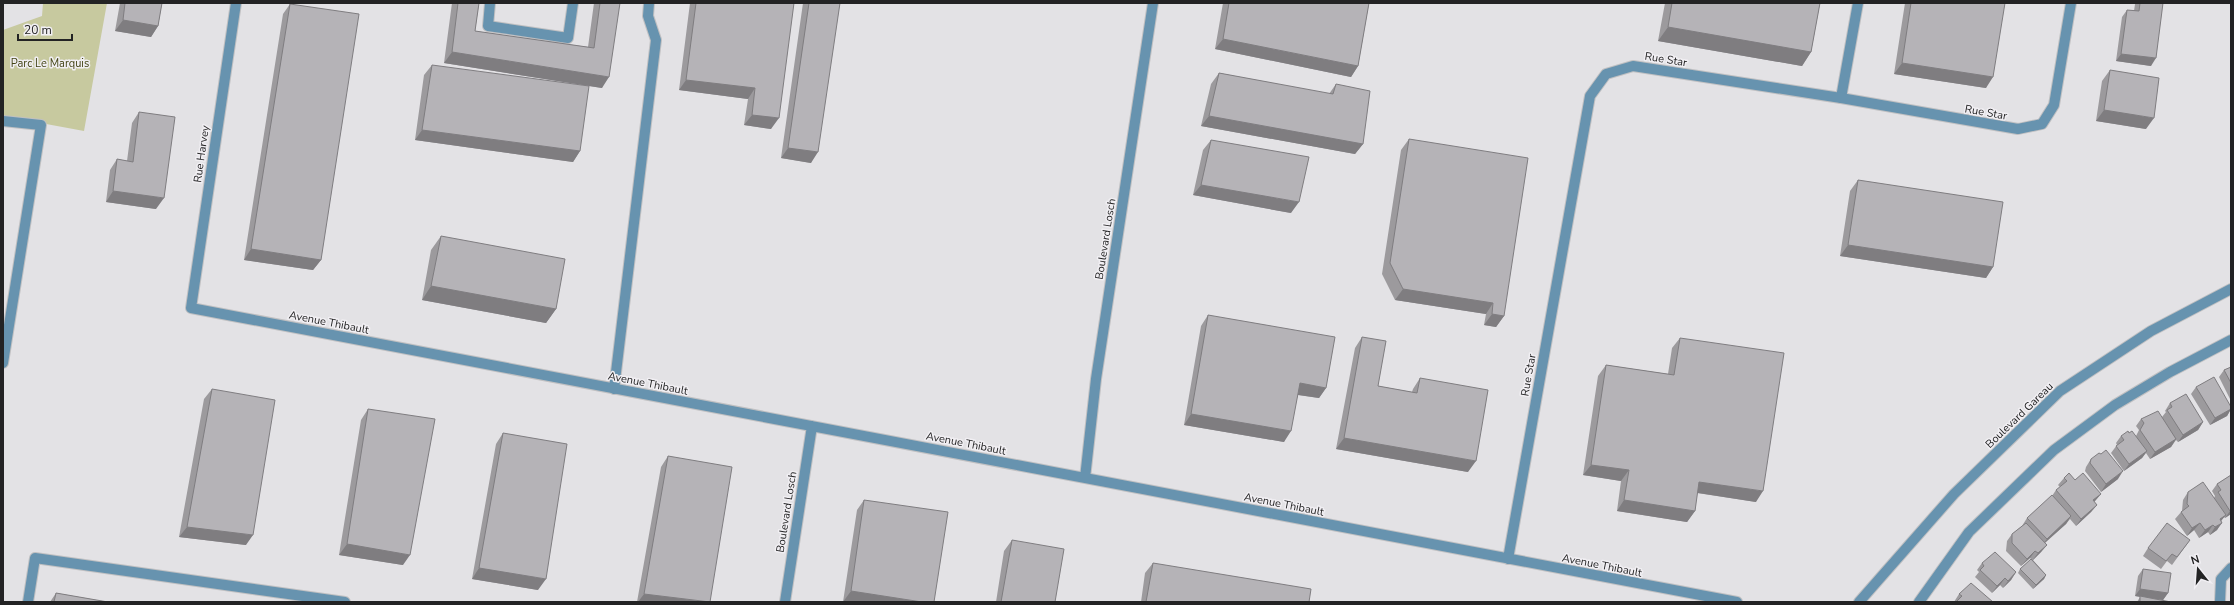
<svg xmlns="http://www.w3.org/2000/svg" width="2234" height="605" font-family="'Nunito Sans',sans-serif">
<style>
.green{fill:#c7c99f}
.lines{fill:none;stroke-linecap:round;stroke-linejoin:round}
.service-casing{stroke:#c0c0c2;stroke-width:12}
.minor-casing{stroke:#c0c0c2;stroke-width:12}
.tertiary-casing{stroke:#c0c0c2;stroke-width:12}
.service{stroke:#6793af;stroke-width:10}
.minor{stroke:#6793af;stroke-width:10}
.tertiary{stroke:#6793af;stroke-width:10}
.wall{fill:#9c9a9d}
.shaded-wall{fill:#7f7d80}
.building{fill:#b5b3b7;stroke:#7f7d80}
.labels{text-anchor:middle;stroke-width:3;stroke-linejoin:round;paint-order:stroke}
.street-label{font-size:11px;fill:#232324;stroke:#f1eff3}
.park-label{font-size:11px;fill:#444516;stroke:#f1eff3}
</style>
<rect width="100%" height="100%" fill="#e3e2e5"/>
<path class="green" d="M43,3H107L84,131L3,116V30L42,16Z"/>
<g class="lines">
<g class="service-casing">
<path id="service" d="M490,3L488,26L568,38L573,3
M1841,98L1858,3
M3,121L41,125L3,363
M614,389L656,40L648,16L649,3
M28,602L35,558L345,602"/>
</g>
<g class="minor-casing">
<path id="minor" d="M236,3L191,308L1737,602
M1085,478L1096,379L1153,3
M1508,559L1590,96L1606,74L1633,66L1841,98L2018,129L2042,124L2054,105L2071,3
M785,602L812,426
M2220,602L2221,579L2231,568"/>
</g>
<g class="tertiary-casing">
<path id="tertiary" d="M1724,600L1730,602
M1859,602L1954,494L2060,391L2151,331L2231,289
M1919,602L1969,532L2054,450L2115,405L2170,372L2231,340"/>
</g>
<use href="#service" class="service"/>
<use href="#minor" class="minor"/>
<use href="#tertiary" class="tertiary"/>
</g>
<path class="wall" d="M120,3H162L158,26L151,37L115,31Z
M452,3H479L475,31L588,47L594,3H620L602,88L444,63Z
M690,3H794L771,129L744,125L748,99L679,90Z
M803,3H840L811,163L781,158Z
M1223,3H1369L1358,66L1351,77L1215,49Z
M1665,3H1820L1811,52L1802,66L1658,41Z
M1905,3H2005L1986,88L1894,74Z
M2136,3H2163L2151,66L2116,61L2122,17L2127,10L2134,11L2135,4Z
M290,4L321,260L313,270L244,260L283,14Z
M432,65L580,151L573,162L415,140L424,75Z
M2110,70L2146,129L2096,121L2102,81Z
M1219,73L1329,94L1336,84L1363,144L1355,154L1201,126L1211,84Z
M139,112L156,209L106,202L110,170L117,159L127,161L132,123Z
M1409,139L1504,316L1496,327L1484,325L1486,314L1395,300L1382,274L1401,150Z
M1211,140L1291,213L1193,195L1203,150Z
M1858,180L1993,267L1986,278L1840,256L1850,191Z
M441,236L556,309L546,323L422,300L431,250Z
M1208,315L1326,388L1319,398L1298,395L1284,442L1184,425L1201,326Z
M1362,337L1378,386L1412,392L1413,389L1420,378L1468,472L1336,449L1355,348Z
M1680,338L1756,502L1697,493L1695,511L1687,522L1617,511L1621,481L1583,475L1598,376L1606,365L1668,374L1672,348Z
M2231,367V401L2219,377L2224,370Z
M2196,387L2231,409L2227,416L2210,425L2191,394Z
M212,389L246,545L179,537L204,399Z
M2170,403L2203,422L2198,430L2178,442L2176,440L2171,447L2150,459L2146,453L2142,458L2124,471L2111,453L2117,445L2116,443L2121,436L2129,433L2136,436L2139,430L2136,426L2141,419L2162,417L2166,412L2165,411Z
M368,409L403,565L339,555L361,420Z
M503,433L538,590L472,579L496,444Z
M668,456L710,602H637L661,467Z
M2091,459L2118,479L2101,492L2085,471L2086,467Z
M2231,475V514L2225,518L2224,517L2221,521L2217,530L2210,535L2208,532L2199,538L2194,530L2187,536L2175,519L2182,511L2183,500L2188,492L2214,498L2215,496L2212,491L2217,484Z
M2064,478L2075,480L2101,494L2094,502L2097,505L2091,512L2076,526L2070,519L2066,524L2045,543L2047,545L2041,552L2033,560L2046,575L2044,579L2033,589L2018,573L2020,569L2031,559L2030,558L2021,566L2006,551L2007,541L2012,534L2022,526L2027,518L2052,496L2056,490L2060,487L2058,485Z
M864,500L934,602H843L857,510Z
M1012,540L1055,602H996L1004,551Z
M2190,540L2172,565L2167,561L2161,569L2143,556L2148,548Z
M1153,563L1309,602H1141L1145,573Z
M1982,563L2016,572L2011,580L2003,588L2000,585L1992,593L1975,577L1979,572L1977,570Z
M2143,569L2168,593L2163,600L2147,598L2171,602H2137L2140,597L2135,596L2138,576Z
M56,593L108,602H50Z
M1959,594L1993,602H1954Z"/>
<path class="shaded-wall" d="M123,20L158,26L151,37L115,31Z
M1668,27L1811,52L1802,66L1658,41Z
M1223,39L1358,66L1351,77L1215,49Z
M452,52L609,77L602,88L444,63Z
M2121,54L2156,58L2151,66L2116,61Z
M1902,63L1993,77L1986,88L1894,74Z
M686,80L755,88L748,99L679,90Z
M2104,110L2154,118L2146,129L2096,121Z
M752,115L779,118L771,129L744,125Z
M1209,116L1363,144L1355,154L1201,126Z
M422,130L580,151L573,162L415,140Z
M788,148L818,152L811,163L781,158Z
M1201,185L1299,202L1291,213L1193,195Z
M113,191L164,198L156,209L106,202Z
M1848,245L1993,267L1986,278L1840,256Z
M251,249L321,260L313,270L244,260Z
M431,286L556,309L546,323L422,300Z
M1403,289L1493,303L1486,314L1395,300Z
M1492,314L1504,316L1496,327L1484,325Z
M1300,383L1326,388L1319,398L1292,394Z
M2231,409L2227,416L2210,425L2215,418Z
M1191,414L1291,431L1284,442L1184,425Z
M2203,422L2198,430L2178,442L2183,435Z
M1344,438L1476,461L1468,472L1336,449Z
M2176,439L2171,447L2150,459L2155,452Z
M2147,451L2142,458L2124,471L2129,464Z
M1591,465L1629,470L1621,481L1583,475Z
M2123,471L2118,479L2101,492L2106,484Z
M1699,482L1763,491L1756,502L1692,492Z
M2101,494L2095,501L2087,508L2093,500Z
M1624,500L1695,511L1687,522L1617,511Z
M2097,505L2091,512L2076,526L2081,519Z
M2231,510V514L2225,518L2230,511Z
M2226,515L2220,522V519Z
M2071,516L2066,524L2041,546L2047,539Z
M2200,523L2194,530L2187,536L2192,528Z
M2222,523L2217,530L2210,535L2215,527Z
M2213,525L2208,532L2199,538L2205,530Z
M187,527L253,535L246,545L179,537Z
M347,544L410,555L403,565L339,555Z
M2047,545L2041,552L2032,561L2038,553Z
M2035,551L2030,558L2021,566L2027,559Z
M479,568L546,579L538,590L472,579Z
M2016,572L2011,580L2003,588L2008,581Z
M2046,575L2044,579L2033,589L2036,585Z
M2005,578L2000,585L1992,593L1997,586Z
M2140,589L2168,593L2163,600L2135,596Z
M851,591L922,602H843Z
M644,594L708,602H638Z"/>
<path class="building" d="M125,3H162L158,26L123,20Z
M458,3H479L475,31L594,48L600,3H620L609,77L452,52Z
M696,3H794L779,118L752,115L755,88L686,80Z
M809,3H840L818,152L788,148Z
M1229,3H1369L1358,66L1223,39Z
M1672,3H1820L1811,52L1668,27Z
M1911,3H2005L1993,77L1902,63Z
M2140,3H2163L2156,58L2121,54L2127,10L2139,11Z
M290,4L359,14L321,260L251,249Z
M432,65L589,86L580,151L422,130Z
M2110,70L2159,78L2154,118L2104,110Z
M1219,73L1333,94L1336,84L1370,91L1363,144L1209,116Z
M139,112L175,117L164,198L113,191L117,159L133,162Z
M1409,139L1528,158L1504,316L1492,314L1493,303L1403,289L1390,263Z
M1211,140L1309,157L1299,202L1201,185Z
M1858,180L2003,202L1993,267L1848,245Z
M441,236L565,259L556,309L431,286Z
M1208,315L1335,337L1326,388L1300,383L1291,431L1191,414Z
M1362,337L1386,341L1378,386L1417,393L1420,378L1488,390L1476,461L1344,438Z
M1680,338L1784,353L1763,491L1699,482L1695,511L1624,500L1629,470L1591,465L1606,365L1674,375Z
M2231,367V383L2224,370Z
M2214,377L2231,407V409L2215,418L2196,387Z
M212,389L275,400L253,535L187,527Z
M2186,394L2203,422L2183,435L2167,410L2172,407L2170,403Z
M368,409L435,419L410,555L347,544Z
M2158,411L2176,439L2155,452L2140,430L2144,423L2141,419Z
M2128,431L2129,433L2132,431L2147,451L2129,464L2116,446L2124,440L2121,436Z
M503,433L567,444L546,579L479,568Z
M2106,450L2123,471L2106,484L2090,463L2091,459L2099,453L2101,454Z
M668,456L732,467L710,602L644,594Z
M2069,473L2075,480L2083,473L2101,494L2093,500L2097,505L2081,519L2056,490L2067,481L2064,478Z
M2231,475V510L2230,511L2218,492L2221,490L2217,484Z
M2203,482L2226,515L2220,519L2222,523L2215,527L2213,525L2205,530L2200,523L2192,528L2181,512L2189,506L2187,504L2188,492Z
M2052,495L2071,516L2047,539L2027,518Z
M864,500L948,512L934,602H922L851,591Z
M2026,523L2047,545L2038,553L2035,551L2027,559L2012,543V534Z
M2167,523L2190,540L2177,557L2172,554L2166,561L2148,548Z
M1012,540L1064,549L1055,602H1001Z
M1995,552L2016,572L2008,581L2005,578L1997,586L1980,570L1984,566L1982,563Z
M2031,559L2046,575L2036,585L2020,569Z
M1153,563L1311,589L1309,602H1146Z
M2143,569L2171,573L2168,593L2140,589Z
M1971,583L1993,602H1958L1957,601L1962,596L1959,594Z
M56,593L108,602H54Z
M2140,596L2171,602H2140Z"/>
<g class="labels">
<g class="street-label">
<text transform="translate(1666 59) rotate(9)" y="4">Rue Star</text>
<text transform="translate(1986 112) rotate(10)" y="4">Rue Star</text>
<text transform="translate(201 154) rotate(-82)" y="4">Rue Harvey</text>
<text transform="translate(1105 239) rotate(-81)" y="4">Boulevard Losch</text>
<text transform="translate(329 322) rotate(11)" y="4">Avenue Thibault</text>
<text transform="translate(1528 375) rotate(-80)" y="4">Rue Star</text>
<text transform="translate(648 383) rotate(11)" y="4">Avenue Thibault</text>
<text transform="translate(2019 415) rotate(-44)" y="4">Boulevard Gareau</text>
<text transform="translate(966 443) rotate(11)" y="4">Avenue Thibault</text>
<text transform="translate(1284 504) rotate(11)" y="4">Avenue Thibault</text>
<text transform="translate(786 512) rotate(-81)" y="4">Boulevard Losch</text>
<text transform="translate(1602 565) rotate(11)" y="4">Avenue Thibault</text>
</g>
<g class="park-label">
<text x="50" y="67">Parc Le Marquis</text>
</g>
</g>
<rect width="2234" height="605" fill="none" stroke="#232324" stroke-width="8"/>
<g transform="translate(2198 569) rotate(343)" stroke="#f1eff3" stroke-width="3" paint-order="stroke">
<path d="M0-3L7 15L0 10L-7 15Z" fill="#232324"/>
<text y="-6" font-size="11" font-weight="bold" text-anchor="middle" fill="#232324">N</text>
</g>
<path d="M18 34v6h54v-6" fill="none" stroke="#232324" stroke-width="2"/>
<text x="24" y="34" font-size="12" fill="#232324" stroke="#f1eff3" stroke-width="3" paint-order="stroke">20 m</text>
</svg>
